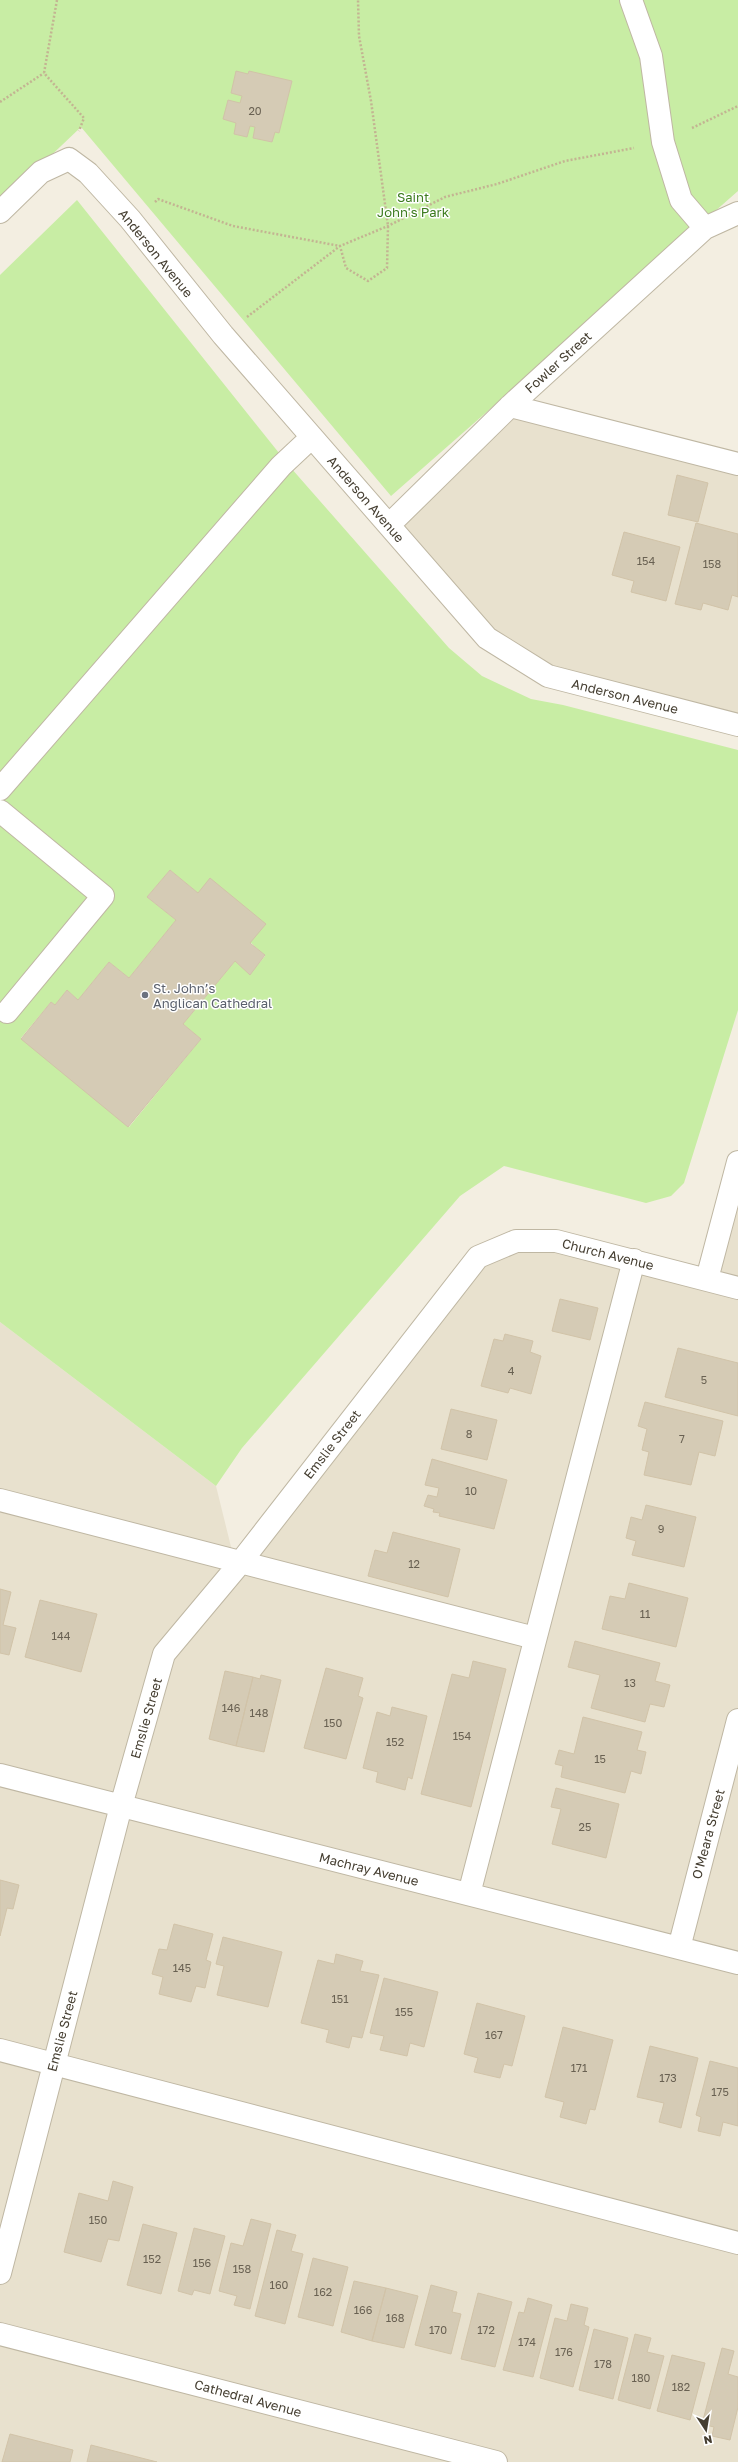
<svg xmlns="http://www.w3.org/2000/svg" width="738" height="2462" font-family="'Golos Text',sans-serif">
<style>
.residential{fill:#e8e1ce}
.green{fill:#c8eda4;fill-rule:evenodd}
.building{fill:#d5cbb5;stroke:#d1c3a8}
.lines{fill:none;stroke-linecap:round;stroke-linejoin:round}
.minor-casing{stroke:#bfb7a3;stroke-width:24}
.path{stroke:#c3b492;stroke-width:2.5;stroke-dasharray:2 2;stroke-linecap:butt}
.minor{stroke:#fff;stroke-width:22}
.worship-dot{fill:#6b7280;stroke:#fff;stroke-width:1.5}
.labels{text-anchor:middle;stroke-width:3;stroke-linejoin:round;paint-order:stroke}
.number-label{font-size:11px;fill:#696152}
.park-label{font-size:13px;fill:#3d7c1f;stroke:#fff}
.street-label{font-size:13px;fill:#453e31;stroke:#fff}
.worship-label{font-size:13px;fill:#5b616d;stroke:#fff;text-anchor:start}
</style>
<rect width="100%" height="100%" fill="#f3eee1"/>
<path class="residential" d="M510,406L738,466V725L548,676L487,638L389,525Z
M738,1162V2462H0V1322L216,1486L236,1567L478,1257L516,1241L707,1279Z"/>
<path class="green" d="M0,0H738V191L391,496L81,127L0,204Z
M77,200L291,468L449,648L482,676L531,699L563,705L738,750V1010L684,1183L671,1196L646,1203L504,1166L460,1196L242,1448L216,1486L0,1322V275ZM170,870L198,893L265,956L250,974L235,961L183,1024L201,1039L129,1127L21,1038L51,1002L55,1005L67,990L78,1000L109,962L129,978L176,920L147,897Z"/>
<path class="building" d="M236,71L248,74L249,71L292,81L279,133L275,132L272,142L253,138L255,127L250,126L247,137L234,134L236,123L223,119L228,100L240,103L242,96L231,93Z
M677,475L708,483L698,522L668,515Z
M696,523L738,534V597L732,595L728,610L703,603L701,610L675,604Z
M624,532L680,547L666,601L631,592L634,581L612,575Z
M170,870L198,893L210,878L266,924L250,943L265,955L250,975L235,961L183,1024L201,1039L128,1127L21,1039L51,1002L55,1005L67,990L78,1000L109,962L129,978L176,920L147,897Z
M560,1299L598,1308L590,1340L552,1331Z
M505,1334L533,1341L530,1352L541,1356L531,1394L510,1388L508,1393L481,1386L494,1339L503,1341Z
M678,1348L738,1363V1416L665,1397Z
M645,1402L723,1421L715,1456L699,1452L691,1485L644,1475L649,1452L642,1450L647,1429L638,1426Z
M451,1409L497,1420L487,1460L441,1449Z
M432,1459L507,1480L494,1529L439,1516L440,1513L433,1512L434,1509L424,1506L428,1495L437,1497L439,1488L425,1485Z
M646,1505L696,1517L684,1567L632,1555L636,1541L626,1538L631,1517L642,1520Z
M393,1532L460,1549L448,1597L368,1576L375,1550L387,1553Z
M629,1583L688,1598L676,1647L602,1629L610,1596L625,1599Z
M0,1589L11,1592L3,1625L16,1628L9,1655L0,1653Z
M40,1600L97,1614L81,1672L25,1657Z
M575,1641L660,1663L655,1681L670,1685L664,1707L650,1704L645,1722L591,1708L600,1675L568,1667Z
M473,1661L506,1669L471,1807L421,1794L452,1674L469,1678Z
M326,1668L363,1678L358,1696L363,1698L346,1759L304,1748Z
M225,1671L253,1677L236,1746L209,1739Z
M261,1675L281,1680L264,1752L236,1746L253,1677L260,1679Z
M392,1707L427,1716L412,1779L408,1777L405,1790L376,1782L378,1772L363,1768L377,1712L390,1716Z
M583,1717L642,1732L637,1750L646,1752L641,1774L631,1771L625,1793L561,1777L563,1766L555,1764L559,1750L574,1754Z
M556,1788L619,1804L606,1858L552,1844L561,1809L551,1807Z
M0,1880L19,1885L13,1909L7,1908L0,1936Z
M174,1924L213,1934L206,1960L211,1962L205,1988L196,1986L191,2002L159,1994L163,1977L152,1974L159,1949L167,1950Z
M223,1937L282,1952L268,2007L217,1995L224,1966L216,1964Z
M336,1954L363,1961L360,1971L379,1975L362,2038L352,2036L349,2048L326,2042L329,2030L301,2023L318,1960L334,1964Z
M384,1978L438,1992L424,2047L410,2043L407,2056L380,2050L384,2036L370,2033Z
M477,2003L525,2016L512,2066L504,2064L500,2078L474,2072L478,2058L464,2054Z
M563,2027L613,2040L595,2110L590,2109L586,2124L560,2117L564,2102L545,2097Z
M650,2046L698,2058L681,2128L659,2122L664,2103L637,2097Z
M710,2061L738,2068V2126L723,2122L720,2136L698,2131L701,2117L696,2115Z
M113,2181L133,2187L119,2241L108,2239L101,2262L64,2252L79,2193L108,2201Z
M251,2219L271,2224L250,2309L234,2305L237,2296L219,2291L231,2243L243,2246Z
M143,2224L177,2233L161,2294L127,2285Z
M194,2228L225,2236L210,2294L194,2290L192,2295L178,2291Z
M277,2230L296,2235L291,2251L303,2254L285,2324L255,2316Z
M313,2258L348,2267L333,2326L298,2317Z
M354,2281L386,2288L372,2341L341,2332Z
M431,2285L457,2292L452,2312L461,2314L451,2354L415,2345Z
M386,2288L418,2296L404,2348L372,2341Z
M478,2293L512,2302L495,2367L461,2359Z
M528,2298L552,2305L533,2377L503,2370L519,2312L524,2313Z
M571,2304L588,2308L584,2325L589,2327L573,2387L540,2378L555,2318L567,2321Z
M594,2329L628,2338L613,2399L579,2390Z
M635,2334L651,2338L647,2352L664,2356L650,2409L618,2400Z
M722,2348L734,2351L728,2374L738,2377V2407L730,2440L712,2436L714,2427L702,2424Z
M672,2355L705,2363L690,2420L657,2411Z
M10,2434L73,2450L70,2462H2Z
M91,2445L157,2462H87Z"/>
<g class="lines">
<g class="minor-casing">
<path id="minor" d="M631,0L651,56L663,142L681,200L705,228
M0,212L41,172L69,159L88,173L130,219L223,335L487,638L548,676L738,725
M510,406L738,464
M389,525L510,406L705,228L738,213
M0,789L281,466L312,437
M0,811L103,896L7,1012
M707,1279L738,1162
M0,1500L535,1638
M0,1775L738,1963
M469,1894L634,1260
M679,1948L738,1720
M0,2050L738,2243
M0,2273L121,1806L164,1654L236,1568L478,1257L516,1241H556L738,1288
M0,2334L496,2462"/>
</g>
<path class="path" d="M57,0L44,73L84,118L79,131
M0,102L44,73
M692,128L738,106
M155,202L158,199L233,226L340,246L346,268L368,281L387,268L388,226L371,101L359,36L358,0
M247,317L340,246L388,226L445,197L497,184L565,161L634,148"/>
<use href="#minor" class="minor"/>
</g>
<circle class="worship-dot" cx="145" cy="995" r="4"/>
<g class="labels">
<g class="number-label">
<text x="255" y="115">20</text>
<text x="646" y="565">154</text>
<text x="712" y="568">158</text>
<text x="511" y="1375">4</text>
<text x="704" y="1384">5</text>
<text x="469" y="1438">8</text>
<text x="682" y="1443">7</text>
<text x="471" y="1495">10</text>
<text x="661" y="1533">9</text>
<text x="414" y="1568">12</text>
<text x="645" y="1618">11</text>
<text x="61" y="1640">144</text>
<text x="630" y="1687">13</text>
<text x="231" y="1712">146</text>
<text x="259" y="1717">148</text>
<text x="333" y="1727">150</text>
<text x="462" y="1740">154</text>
<text x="395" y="1746">152</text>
<text x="600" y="1763">15</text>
<text x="585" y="1831">25</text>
<text x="182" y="1972">145</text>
<text x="340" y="2003">151</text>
<text x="404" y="2016">155</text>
<text x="494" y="2039">167</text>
<text x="579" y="2072">171</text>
<text x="668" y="2082">173</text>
<text x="720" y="2096">175</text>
<text x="98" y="2224">150</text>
<text x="152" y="2263">152</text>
<text x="202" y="2267">156</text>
<text x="242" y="2273">158</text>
<text x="279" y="2289">160</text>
<text x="323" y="2296">162</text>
<text x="363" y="2314">166</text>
<text x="395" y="2322">168</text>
<text x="438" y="2334">170</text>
<text x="486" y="2334">172</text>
<text x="527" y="2346">174</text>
<text x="564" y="2356">176</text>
<text x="603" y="2368">178</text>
<text x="641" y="2382">180</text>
<text x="681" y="2391">182</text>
</g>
<g class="park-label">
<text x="413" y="202">Saint<tspan x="413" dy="15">John's Park</tspan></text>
</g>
<g class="street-label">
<text transform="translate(156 253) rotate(51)" y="5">Anderson Avenue</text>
<text transform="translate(558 362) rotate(-42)" y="5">Fowler Street</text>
<text transform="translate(366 499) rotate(49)" y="5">Anderson Avenue</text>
<text transform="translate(625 696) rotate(14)" y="5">Anderson Avenue</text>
<text transform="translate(608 1254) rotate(14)" y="5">Church Avenue</text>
<text transform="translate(332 1444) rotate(-52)" y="5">Emslie Street</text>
<text transform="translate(146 1718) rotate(-74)" y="5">Emslie Street</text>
<text transform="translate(708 1834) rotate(-75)" y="5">O'Meara Street</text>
<text transform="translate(369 1869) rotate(14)" y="5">Machray Avenue</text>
<text transform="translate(62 2031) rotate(-75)" y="5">Emslie Street</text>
<text transform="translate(248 2398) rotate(15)" y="5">Cathedral Avenue</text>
</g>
<g class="worship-label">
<text x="153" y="993">St. John’s<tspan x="153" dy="15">Anglican Cathedral</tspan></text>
</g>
</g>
<g transform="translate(706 2430) rotate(168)" stroke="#ffffff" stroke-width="3" paint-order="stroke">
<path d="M0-3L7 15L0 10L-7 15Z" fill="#453e31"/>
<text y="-6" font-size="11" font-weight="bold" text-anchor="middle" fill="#453e31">N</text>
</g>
</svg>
